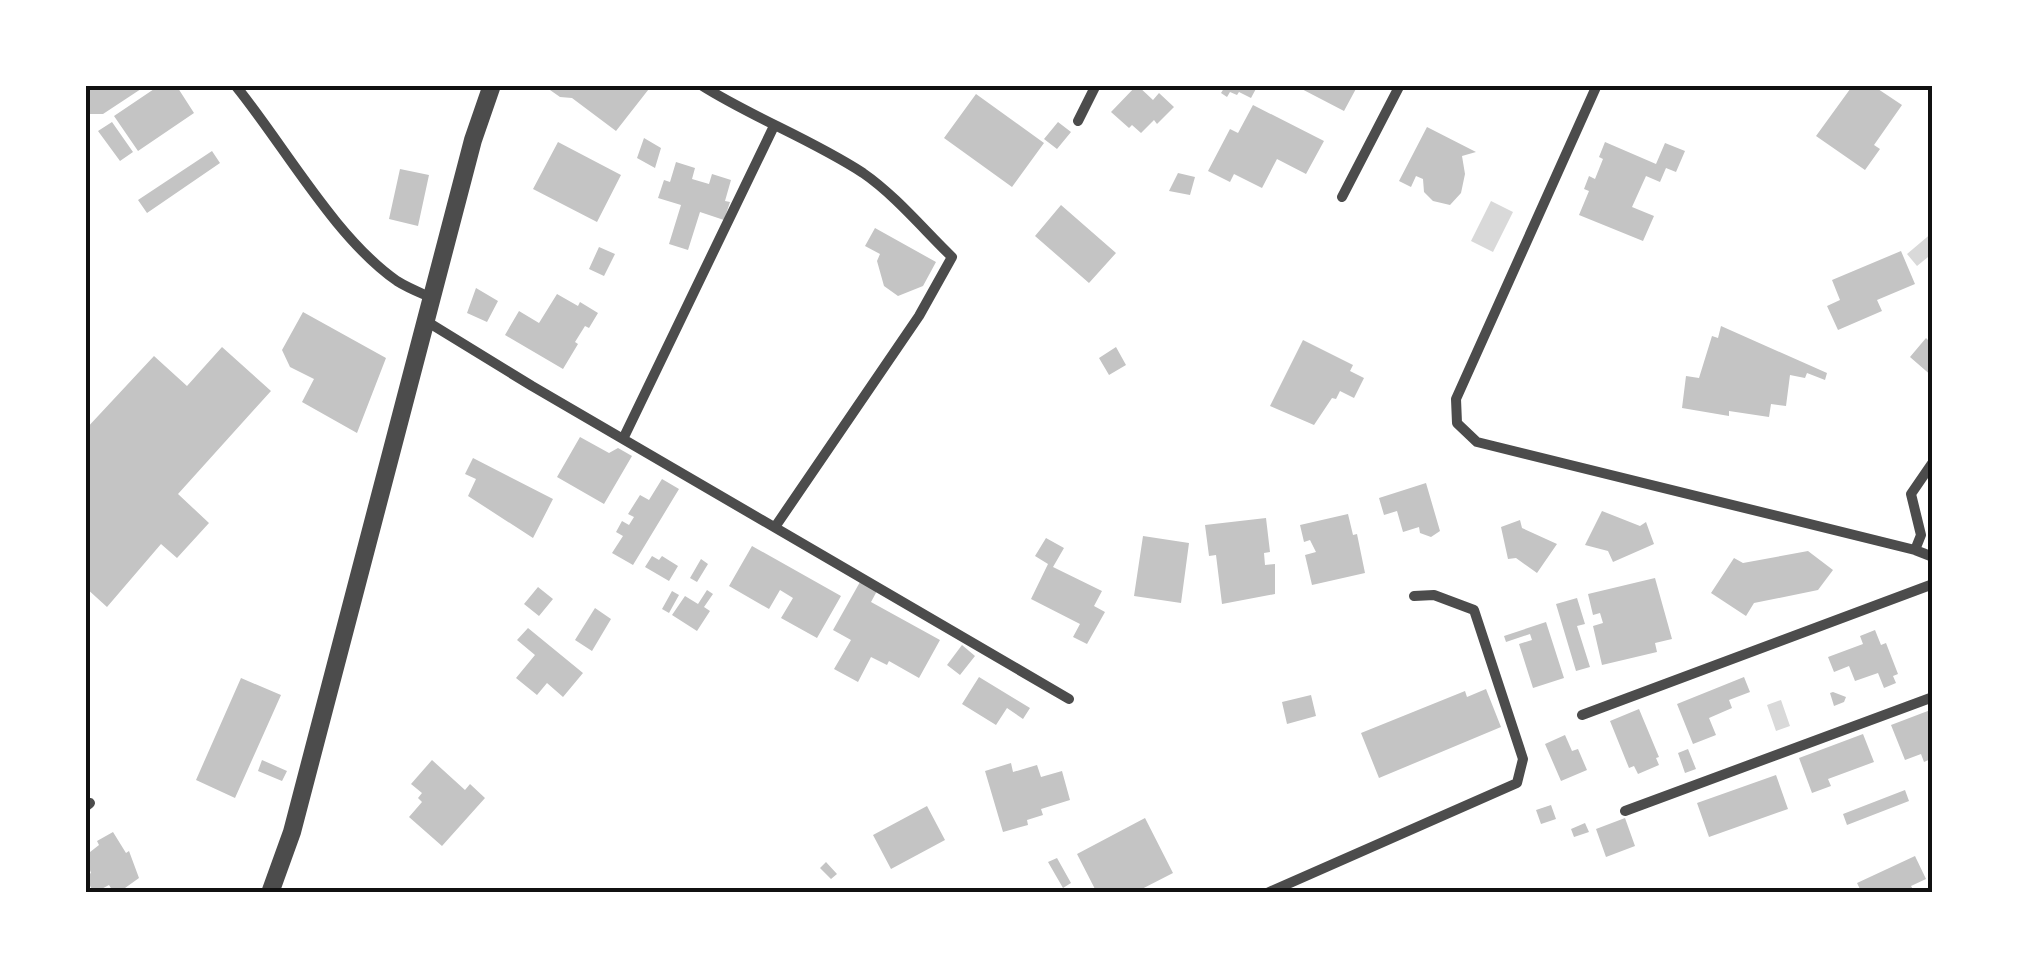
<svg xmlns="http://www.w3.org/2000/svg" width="2018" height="978" font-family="Rubik,sans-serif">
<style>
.water{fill:#d9d9d9}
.building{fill:#c4c4c4}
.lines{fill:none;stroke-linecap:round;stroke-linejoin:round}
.minor{stroke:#4c4c4c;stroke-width:10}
.tertiary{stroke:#4c4c4c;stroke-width:18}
.neatline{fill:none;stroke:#111;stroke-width:4}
</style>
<rect width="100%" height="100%" fill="#fff"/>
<!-- water -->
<path class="water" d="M1491,201L1513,212L1493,252L1471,241Z
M1933,232V253L1917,266L1907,254Z
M1781,700L1790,726L1776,731L1767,705Z"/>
<!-- building -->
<path class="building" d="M92,85H147L103,114H85V89Z
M160,85H176L194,113L138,151L114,116Z
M551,85H652L616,131L572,98L560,97L550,90Z
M1137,85L1153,100L1159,93L1174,107L1157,124L1154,120L1141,133L1132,125L1129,128L1111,112Z
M1226,85H1258L1251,98L1239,92L1237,95L1230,92L1227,97L1221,93Z
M1294,85H1358L1344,111Z
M1853,85H1872L1902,105L1874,145L1880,149L1865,170L1816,136Z
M976,94L1044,143L1012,187L944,138Z
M1253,105L1324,141L1306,174L1277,159L1262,188L1234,174L1230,182L1208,171L1230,129L1238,133Z
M112,122L133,152L120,161L98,131Z
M1058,122L1071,132L1057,149L1044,139Z
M1427,127L1476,152L1462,156L1465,174L1461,193L1450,205L1433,201L1424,192L1423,179L1416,176L1411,187L1399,181Z
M644,138L661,148L655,168L637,158Z
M558,142L621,175L597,222L533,189Z
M1605,142L1656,164L1665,143L1685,151L1676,172L1666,168L1660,182L1646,176L1632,207L1654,216L1643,241L1579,215L1589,191L1584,189L1589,176L1595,179L1603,159L1599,157Z
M212,151L220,163L147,213L138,200Z
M676,162L695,168L692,179L709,184L712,174L731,180L725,201L730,202L724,220L700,212L688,250L669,244L681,205L658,198L664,180L670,182Z
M400,169L429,175L418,226L389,219Z
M1178,173L1195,177L1190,195L1169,191Z
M1061,205L1116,253L1089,283L1035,236Z
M875,228L936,262L923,286L898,296L884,286L877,261L880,254L865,246Z
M599,247L615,254L604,276L589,269Z
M1901,251L1915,284L1877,300L1882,311L1838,330L1827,306L1840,300L1832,280Z
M476,288L498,301L487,322L467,313Z
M557,294L578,306L580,302L598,313L589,328L585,326L575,342L578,344L563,369L505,335L519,311L539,323Z
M303,312L386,358L357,433L302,402L314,379L290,367L282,350Z
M1721,326L1827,373L1825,380L1807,373L1805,378L1790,375L1786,406L1771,404L1769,417L1729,411V416L1682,408L1686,376L1699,378L1712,336L1718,338Z
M1926,338L1933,345V377L1910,357Z
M1303,340L1353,365L1350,371L1364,378L1354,398L1340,391L1336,399L1332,398L1314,425L1270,406Z
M222,347L271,391L178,494L209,523L177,558L161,544L107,607L85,587V430L154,356L187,386Z
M1116,347L1126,365L1109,375L1099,358Z
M580,437L609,453L618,448L632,456L604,504L557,477Z
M473,458L553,499L533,538L468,496L476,479L465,474Z
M662,479L679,489L633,565L612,553L623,536L616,532L622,521L629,525L634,517L628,514L640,495L649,500Z
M1426,483L1440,531L1431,537L1420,533L1419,527L1403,532L1397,511L1384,515L1379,498Z
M1602,511L1640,526L1646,522L1654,544L1613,562L1608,551L1585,545Z
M1348,514L1353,535L1357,534L1365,573L1312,585L1305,555L1316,552L1310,540L1304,542L1300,525Z
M1266,518L1270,552L1264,553L1265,565L1275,564V594L1222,604L1216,555L1209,556L1205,525Z
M1520,520L1522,528L1557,544L1537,573L1516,558L1508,559L1501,527Z
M1143,536L1189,543L1181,603L1134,596Z
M1046,538L1064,548L1053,567L1102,591L1094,606L1105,612L1087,644L1073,637L1080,624L1031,599L1048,564L1035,556Z
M752,546L841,596L817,638L781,618L793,598L780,590L769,609L729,586Z
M1808,551L1833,570L1818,590L1754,603L1746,616L1711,593L1734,558L1743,563Z
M652,556L659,560L662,556L678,566L669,581L645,567Z
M701,559L708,564L697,582L690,578Z
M1655,578L1672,639L1655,643L1657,652L1602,665L1593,626L1603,623L1600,613L1593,615L1588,594Z
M860,582L877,591L871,602L940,640L919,678L889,661L887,665L871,657L858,682L834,669L851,640L833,630Z
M538,587L553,599L539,616L524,604Z
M707,590L713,594L704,607L710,611L697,631L672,615L685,596L698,604Z
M672,591L679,595L669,613L662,609Z
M1577,598L1585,624L1577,626L1590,667L1576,671L1556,604Z
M595,608L611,619L592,651L575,640Z
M1546,622L1564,678L1533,688L1519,644L1532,640L1530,634L1506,642L1504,636Z
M528,628L583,673L563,697L547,683L537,695L516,678L535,655L517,640Z
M1875,630L1881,645L1886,643L1898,674L1893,676L1896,683L1884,688L1878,673L1855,681L1849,666L1834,672L1828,657L1863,644L1860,636Z
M962,645L975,656L960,675L947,665Z
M979,677L1030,708L1023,719L1007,708L996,725L962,704Z
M1744,677L1750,692L1729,700L1732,708L1709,718L1716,735L1693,744L1677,704Z
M241,678L281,695L235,798L196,780Z
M1486,689L1501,727L1379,778L1361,733L1465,691L1467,697Z
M1833,692L1846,697L1844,702L1834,706L1830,693Z
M1311,695L1316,716L1287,724L1282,702Z
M1639,709L1659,757L1656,758L1659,765L1638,774L1634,766L1629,768L1610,721Z
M1933,709V758L1924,762L1921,754L1905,760L1891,725Z
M1863,734L1874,762L1828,779L1831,786L1812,793L1799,758Z
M1565,735L1572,751L1578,749L1587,770L1561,781L1545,744Z
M1688,749L1696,769L1685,773L1678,753Z
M262,760L287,771L282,781L258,771Z
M432,760L465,790L470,784L485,798L442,846L409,817L422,802L418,798L422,793L411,784Z
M1011,763L1013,772L1037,765L1041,777L1062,771L1070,800L1041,809L1043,815L1027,820L1028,825L1003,832L985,771Z
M1776,775L1788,809L1709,837L1697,803Z
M1905,790L1909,801L1847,825L1843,814Z
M1551,805L1556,819L1541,824L1536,810Z
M927,806L945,840L891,869L873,835Z
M1145,818L1173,873L1134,893H1097L1077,854Z
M1625,818L1635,846L1606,857L1596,829Z
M1585,823L1589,832L1574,837L1571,829Z
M113,832L126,853L129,851L139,878L118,893H114L109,885L94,893L85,877L91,873L85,856L99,845L97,841Z
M1915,856L1926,879L1911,886L1915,893H1862L1857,883Z
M1057,858L1071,883L1063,888L1048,862Z
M826,862L837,874L831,879L820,868Z"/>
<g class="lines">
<!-- minor -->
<path class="minor" d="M235,85C284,145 335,238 397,281C408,288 421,293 432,298
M701,85C753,118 811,139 863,173C895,195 924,230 952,257L919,316L775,527
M1597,85L1456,399L1457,423L1477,442L1915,550L1933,557
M1078,121L1096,85
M1342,197L1400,85
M426,321L532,386L1069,699
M623,439L774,126
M1915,550L1921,535L1911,494L1933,462
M1582,715L1933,584
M85,807L90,803
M1625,811L1933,697
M1267,893L1517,783L1523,759L1474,610L1434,595L1414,596"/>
<!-- tertiary -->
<path class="tertiary" d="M270,893L292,832L473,140L492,85"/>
</g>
<!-- border -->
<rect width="2018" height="978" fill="none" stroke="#ffffff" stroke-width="175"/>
<rect x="88" y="88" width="1842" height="802" class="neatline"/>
</svg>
